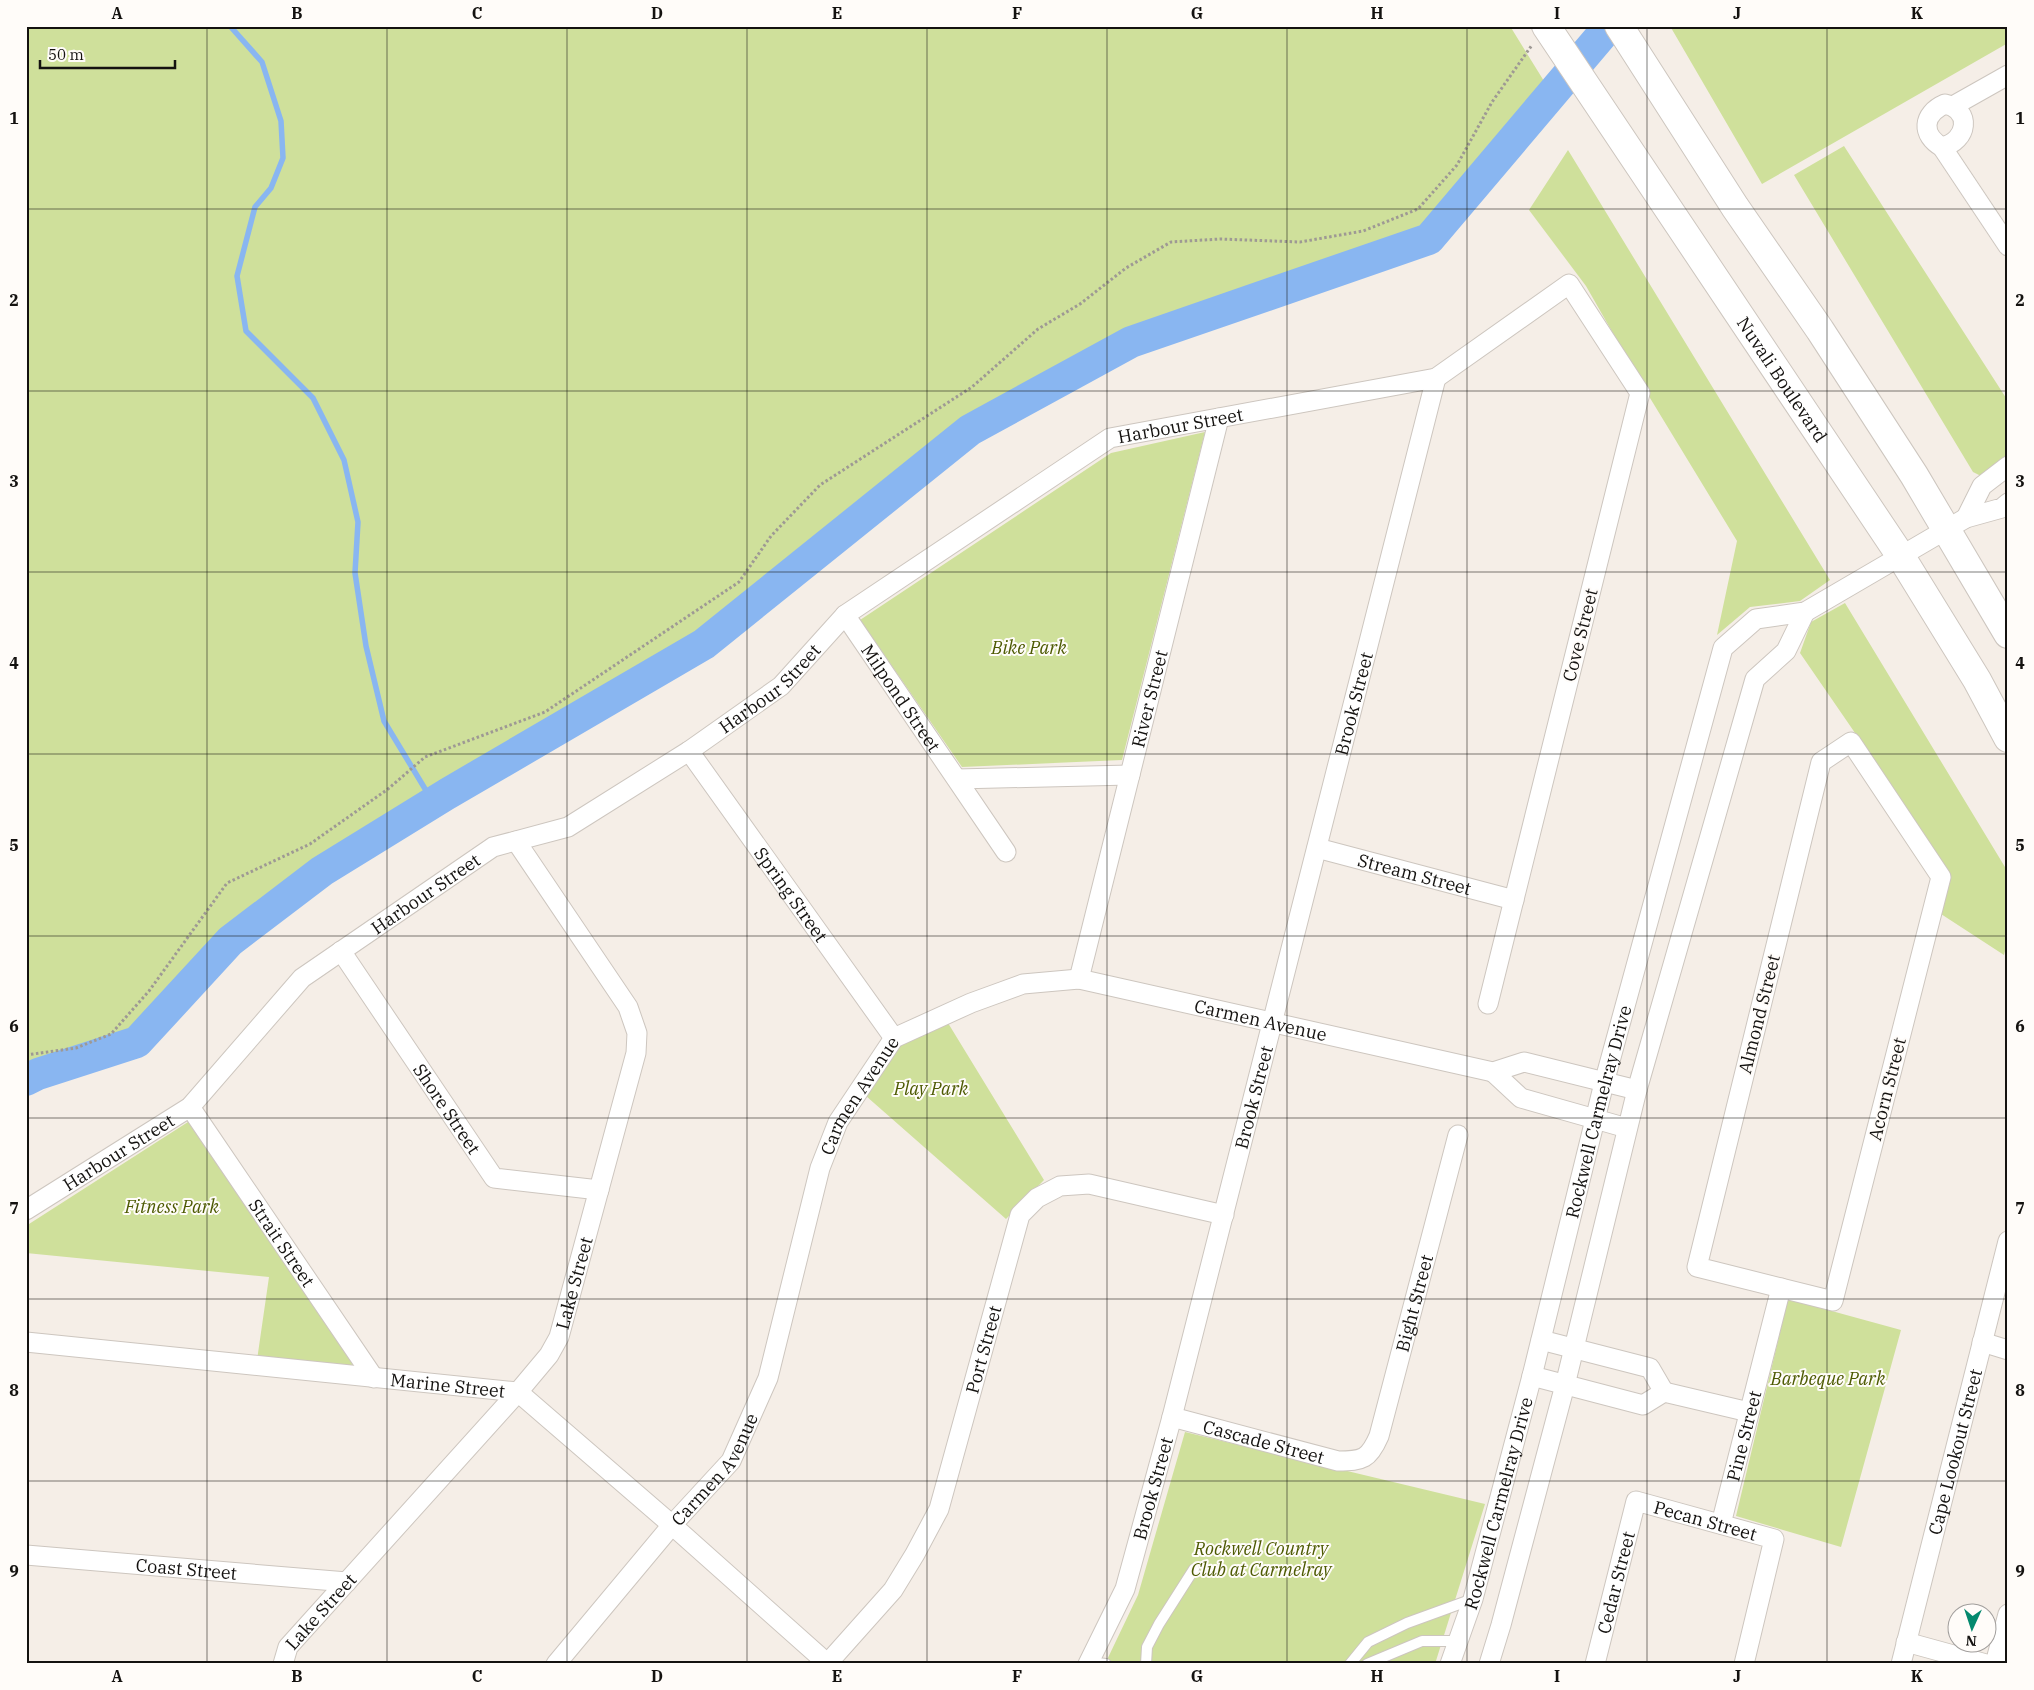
<svg xmlns="http://www.w3.org/2000/svg" width="2034" height="1690" font-family="'IBM Plex Serif',serif">
<style>
.green{fill:#cfe09b}
.lines{fill:none;stroke-linecap:round;stroke-linejoin:round}
.stream{stroke:#89b6f1;stroke-width:5.5}
.river{stroke:#89b6f1;stroke-width:32}
.lane-casing{stroke:#cdc6bf;stroke-width:12}
.street-casing{stroke:#cdc6bf;stroke-width:21}
.secondary-casing{stroke:#cdc6bf;stroke-width:30}
.path{stroke:#9e9994;stroke-width:3;stroke-dasharray:2.5 2.5;stroke-linecap:butt}
.lane{stroke:#fff;stroke-width:10}
.street{stroke:#fff;stroke-width:19}
.secondary{stroke:#fff;stroke-width:28}
.grid{fill:none;stroke:#141210;stroke-width:1;stroke-opacity:0.55}
.labels{text-anchor:middle;dominant-baseline:central;stroke-width:4;stroke-linejoin:round;paint-order:stroke}
.street-label{font-size:18px;fill:#141210;stroke:#fffcf9}
.park-label{font-size:18px;font-style:italic;fill:#4d5a02;stroke:#fffcf9}
.neatline{fill:none;stroke:#141210;stroke-width:2}
.grid-label{font-size:16px;text-anchor:middle;font-weight:bold;fill:#141210}
</style>
<rect width="100%" height="100%" fill="#f5eee7"/>
<!-- green -->
<path class="green" d="M26,26H1510L1552,94L1429,239L1131,342L970,430L704,644L433,802L322,871L230,941L137,1042L38,1074L26,1080Z
M1670,26H2008V43L1762,184Z
M1844,146L2008,401V456L1981,476L1973,472L1794,175Z
M1568,150L1830,580L1800,601L1750,607L1717,635L1737,541L1650,398L1586,286L1529,210Z
M1205,432L1122,760L962,767L860,620L1111,453Z
M1845,603L2008,872V939L2004,955L1941,914L1949,877L1853,730L1800,653L1811,622Z
M948,1023L1044,1180L1006,1219L866,1096L898,1047Z
M188,1122L364,1371L257,1360L269,1277L26,1253V1229L29,1224Z
M1788,1299L1901,1330L1841,1547L1736,1516Z
M1185,1432L1485,1504L1435,1664H1105L1138,1595Z"/>
<g class="lines">
<!-- stream -->
<path class="stream" d="M230,26L262,62L281,121L283,158L271,188L255,207L237,276L246,331L313,398L344,460L358,522L355,573L366,646L384,721L433,802"/>
<!-- river -->
<path class="river" d="M26,1080L38,1074L137,1042L230,941L322,871L447,794L704,644L970,430L1131,342L1429,239L1606,30L1614,26"/>
<defs>
<path id="lane" d="M1089,1662L1106,1664
M1146,1664L1147,1647L1159,1624L1194,1569
M1350,1664L1368,1642L1407,1623L1473,1599
M1367,1664L1422,1641H1459"/>
<g id="street">
<path d="M1945,104C1972,110 1968,141 1942,147C1921,135 1922,114 1945,104Z"/>
<path d="M1953,106L2008,75"/>
<path d="M1942,147L2008,246"/>
<path d="M1966,518L1982,486L2008,466"/>
<path id="s1" d="M845,615L1006,852"/>
<path d="M1851,742L1941,877L1833,1301L1697,1267L1821,762Z"/>
<path id="s2" d="M689,751L894,1038"/>
<path d="M957,779L1130,775"/>
<path id="s3" d="M1317,848L1514,900"/>
<path id="s4" d="M341,951L494,1178L599,1190"/>
<path id="s5" d="M1079,979L1219,418"/>
<path d="M1493,1072L1521,1098L1627,1128"/>
<path id="s6" d="M190,1107L374,1378"/>
<path id="s7" d="M26,1210L190,1107L302,978L493,847L568,827L689,751L781,686L845,615L1110,438L1436,378L1569,284L1640,393L1488,1004"/>
<path d="M1541,1340L1650,1368L1664,1392"/>
<path id="s8" d="M26,1342L518,1392L672,1525L828,1664"/>
<path d="M1982,1342L2008,1350"/>
<path d="M1532,1376L1643,1405L1664,1392L1749,1412"/>
<path id="s9" d="M1172,1417L1338,1461C1363,1461 1369,1459 1379,1436L1458,1135"/>
<path id="s10" d="M1721,1524L1781,1288"/>
<path id="s11" d="M26,1555L347,1582"/>
<path d="M1906,1642L1986,1664"/>
<path id="s12" d="M283,1664L288,1647L518,1392L549,1355L559,1337L636,1053L637,1033L628,1007L516,841"/>
<path id="s13" d="M556,1664L672,1525L731,1461L768,1378L820,1168L838,1122L894,1038L971,1003L1023,984L1079,979L1493,1072L1524,1062L1637,1090"/>
<path id="s14" d="M827,1664L893,1590L915,1554L939,1509L1020,1215L1037,1198L1060,1186L1089,1184L1224,1215"/>
<path id="s15" d="M1088,1664L1125,1589L1172,1417L1436,378"/>
<path id="s16" d="M1450,1664L1473,1599L1532,1376L1604,1083L1723,648L1756,619L1805,612L1966,518L2002,508L2008,503"/>
<path d="M1489,1664L1501,1625L1565,1385L1637,1090L1755,679L1786,651L1805,612"/>
<path id="s17" d="M1595,1664L1636,1501L1774,1539L1744,1664"/>
<path id="s18" d="M1901,1664L2008,1241"/>
<path d="M1995,1664L2008,1614"/>
</g>
<g id="secondary">
<path id="s19" d="M1546,26L1900,555L1977,680L2008,738"/>
<path d="M1619,26L1735,207L1820,330L1914,475L2008,634"/>
</g>
</defs>
<!-- lane casing -->
<use href="#lane" class="lane-casing"/>
<!-- street casing -->
<use href="#street" class="street-casing"/>
<!-- secondary casing -->
<use href="#secondary" class="secondary-casing"/>
<!-- path -->
<path class="path" d="M26,1055L76,1048L111,1034L149,991L227,883L310,844L388,789L425,757L545,712L739,582L771,536L820,485L972,387L1038,329L1080,304L1126,268L1171,242L1220,239L1300,242L1363,231L1418,209L1457,165L1492,102L1532,45"/>
<!-- lane -->
<use href="#lane" class="lane"/>
<!-- street -->
<use href="#street" class="street"/>
<!-- secondary -->
<use href="#secondary" class="secondary"/>
</g>
<!-- grid -->
<path class="grid" d="M207,26V1664M387,26V1664M567,26V1664M747,26V1664M927,26V1664M1107,26V1664M1287,26V1664M1467,26V1664M1647,26V1664M1827,26V1664M26,209H2008M26,391H2008M26,572H2008M26,754H2008M26,936H2008M26,1118H2008M26,1299H2008M26,1481H2008"/>
<g class="labels">
<!-- street labels -->
<g class="street-label">
<text stroke="none"><textPath href="#s19" startOffset="425">Nuvali Boulevard</textPath></text>
<text stroke="none"><textPath href="#s7" startOffset="1415">Harbour Street</textPath></text>
<text transform="translate(1580 635) rotate(-76)">Cove Street</text>
<text stroke="none"><textPath href="#s7" startOffset="919">Harbour Street</textPath></text>
<text stroke="none"><textPath href="#s1" startOffset="100">Milpond Street</textPath></text>
<text stroke="none"><textPath href="#s5" startOffset="289">River Street</textPath></text>
<text stroke="none"><textPath href="#s15" startOffset="998">Brook Street</textPath></text>
<text stroke="none"><textPath href="#s3" startOffset="101">Stream Street</textPath></text>
<text stroke="none"><textPath href="#s7" startOffset="514">Harbour Street</textPath></text>
<text stroke="none"><textPath href="#s2" startOffset="176">Spring Street</textPath></text>
<text transform="translate(1759 1014) rotate(-76)">Almond Street</text>
<text stroke="none"><textPath href="#s13" startOffset="1108">Carmen Avenue</textPath></text>
<text transform="translate(1887 1089) rotate(-76)">Acorn Street</text>
<text stroke="none"><textPath href="#s15" startOffset="592">Brook Street</textPath></text>
<text stroke="none"><textPath href="#s13" startOffset="658">Carmen Avenue</textPath></text>
<text stroke="none"><textPath href="#s4" startOffset="190">Shore Street</textPath></text>
<text stroke="none"><textPath href="#s16" startOffset="572">Rockwell Carmelray Drive</textPath></text>
<text stroke="none"><textPath href="#s7" startOffset="109">Harbour Street</textPath></text>
<text stroke="none"><textPath href="#s6" startOffset="164">Strait Street</textPath></text>
<text stroke="none"><textPath href="#s12" startOffset="486">Lake Street</textPath></text>
<text stroke="none"><textPath href="#s9" startOffset="362">Bight Street</textPath></text>
<text stroke="none"><textPath href="#s14" startOffset="358">Port Street</textPath></text>
<text stroke="none"><textPath href="#s8" startOffset="424">Marine Street</textPath></text>
<text stroke="none"><textPath href="#s10" startOffset="91">Pine Street</textPath></text>
<text stroke="none"><textPath href="#s9" startOffset="95">Cascade Street</textPath></text>
<text stroke="none"><textPath href="#s18" startOffset="219">Cape Lookout Street</textPath></text>
<text stroke="none"><textPath href="#s13" startOffset="252">Carmen Avenue</textPath></text>
<text stroke="none"><textPath href="#s15" startOffset="188">Brook Street</textPath></text>
<text stroke="none"><textPath href="#s16" startOffset="168">Rockwell Carmelray Drive</textPath></text>
<text stroke="none"><textPath href="#s17" startOffset="240">Pecan Street</textPath></text>
<text stroke="none"><textPath href="#s11" startOffset="161">Coast Street</textPath></text>
<text stroke="none"><textPath href="#s17" startOffset="84">Cedar Street</textPath></text>
<text stroke="none"><textPath href="#s12" startOffset="66">Lake Street</textPath></text>
</g>
<!-- park labels -->
<g class="park-label">
<text x="1029" y="647">Bike Park</text>
<text x="931" y="1088">Play Park</text>
<text x="172" y="1206">Fitness Park</text>
<text x="1828" y="1378">Barbeque Park</text>
<text x="1261" y="1548">Rockwell Country<tspan x="1261" dy="21">Club at Carmelray</tspan></text>
</g>
</g>
<!-- border -->
<rect width="2034" height="1690" fill="none" stroke="#fffcf9" stroke-width="55"/>
<!-- north arrow -->
<g transform="translate(1972 1628) rotate(183)"><circle r="24" fill="#fffcf9" stroke="#a19e9c"/>
<path d="M0-4L9 19L0 12L-9 19Z" fill="#04896e"/>
<text y="-8" font-size="14" font-weight="bold" text-anchor="middle" fill="#141210">N</text>
</g>
<!-- scale -->
<path d="M40 60v8h135v-8" fill="none" stroke="#141210" stroke-width="2.5"/>
<text x="48" y="60" font-size="15" fill="#141210" stroke="#fffcf9" stroke-width="4" paint-order="stroke">50 m</text>
<rect x="28" y="28" width="1978" height="1634" class="neatline"/>
<g class="grid-label">
<text x="117" y="19">A</text>
<text x="297" y="19">B</text>
<text x="477" y="19">C</text>
<text x="657" y="19">D</text>
<text x="837" y="19">E</text>
<text x="1017" y="19">F</text>
<text x="1197" y="19">G</text>
<text x="1377" y="19">H</text>
<text x="1557" y="19">I</text>
<text x="1737" y="19">J</text>
<text x="1917" y="19">K</text>
<text x="14" y="124">1</text>
<text x="2020" y="124">1</text>
<text x="14" y="306">2</text>
<text x="2020" y="306">2</text>
<text x="14" y="487">3</text>
<text x="2020" y="487">3</text>
<text x="14" y="669">4</text>
<text x="2020" y="669">4</text>
<text x="14" y="851">5</text>
<text x="2020" y="851">5</text>
<text x="14" y="1032">6</text>
<text x="2020" y="1032">6</text>
<text x="14" y="1214">7</text>
<text x="2020" y="1214">7</text>
<text x="14" y="1396">8</text>
<text x="2020" y="1396">8</text>
<text x="14" y="1577">9</text>
<text x="2020" y="1577">9</text>
<text x="117" y="1682">A</text>
<text x="297" y="1682">B</text>
<text x="477" y="1682">C</text>
<text x="657" y="1682">D</text>
<text x="837" y="1682">E</text>
<text x="1017" y="1682">F</text>
<text x="1197" y="1682">G</text>
<text x="1377" y="1682">H</text>
<text x="1557" y="1682">I</text>
<text x="1737" y="1682">J</text>
<text x="1917" y="1682">K</text>
</g>
</svg>
